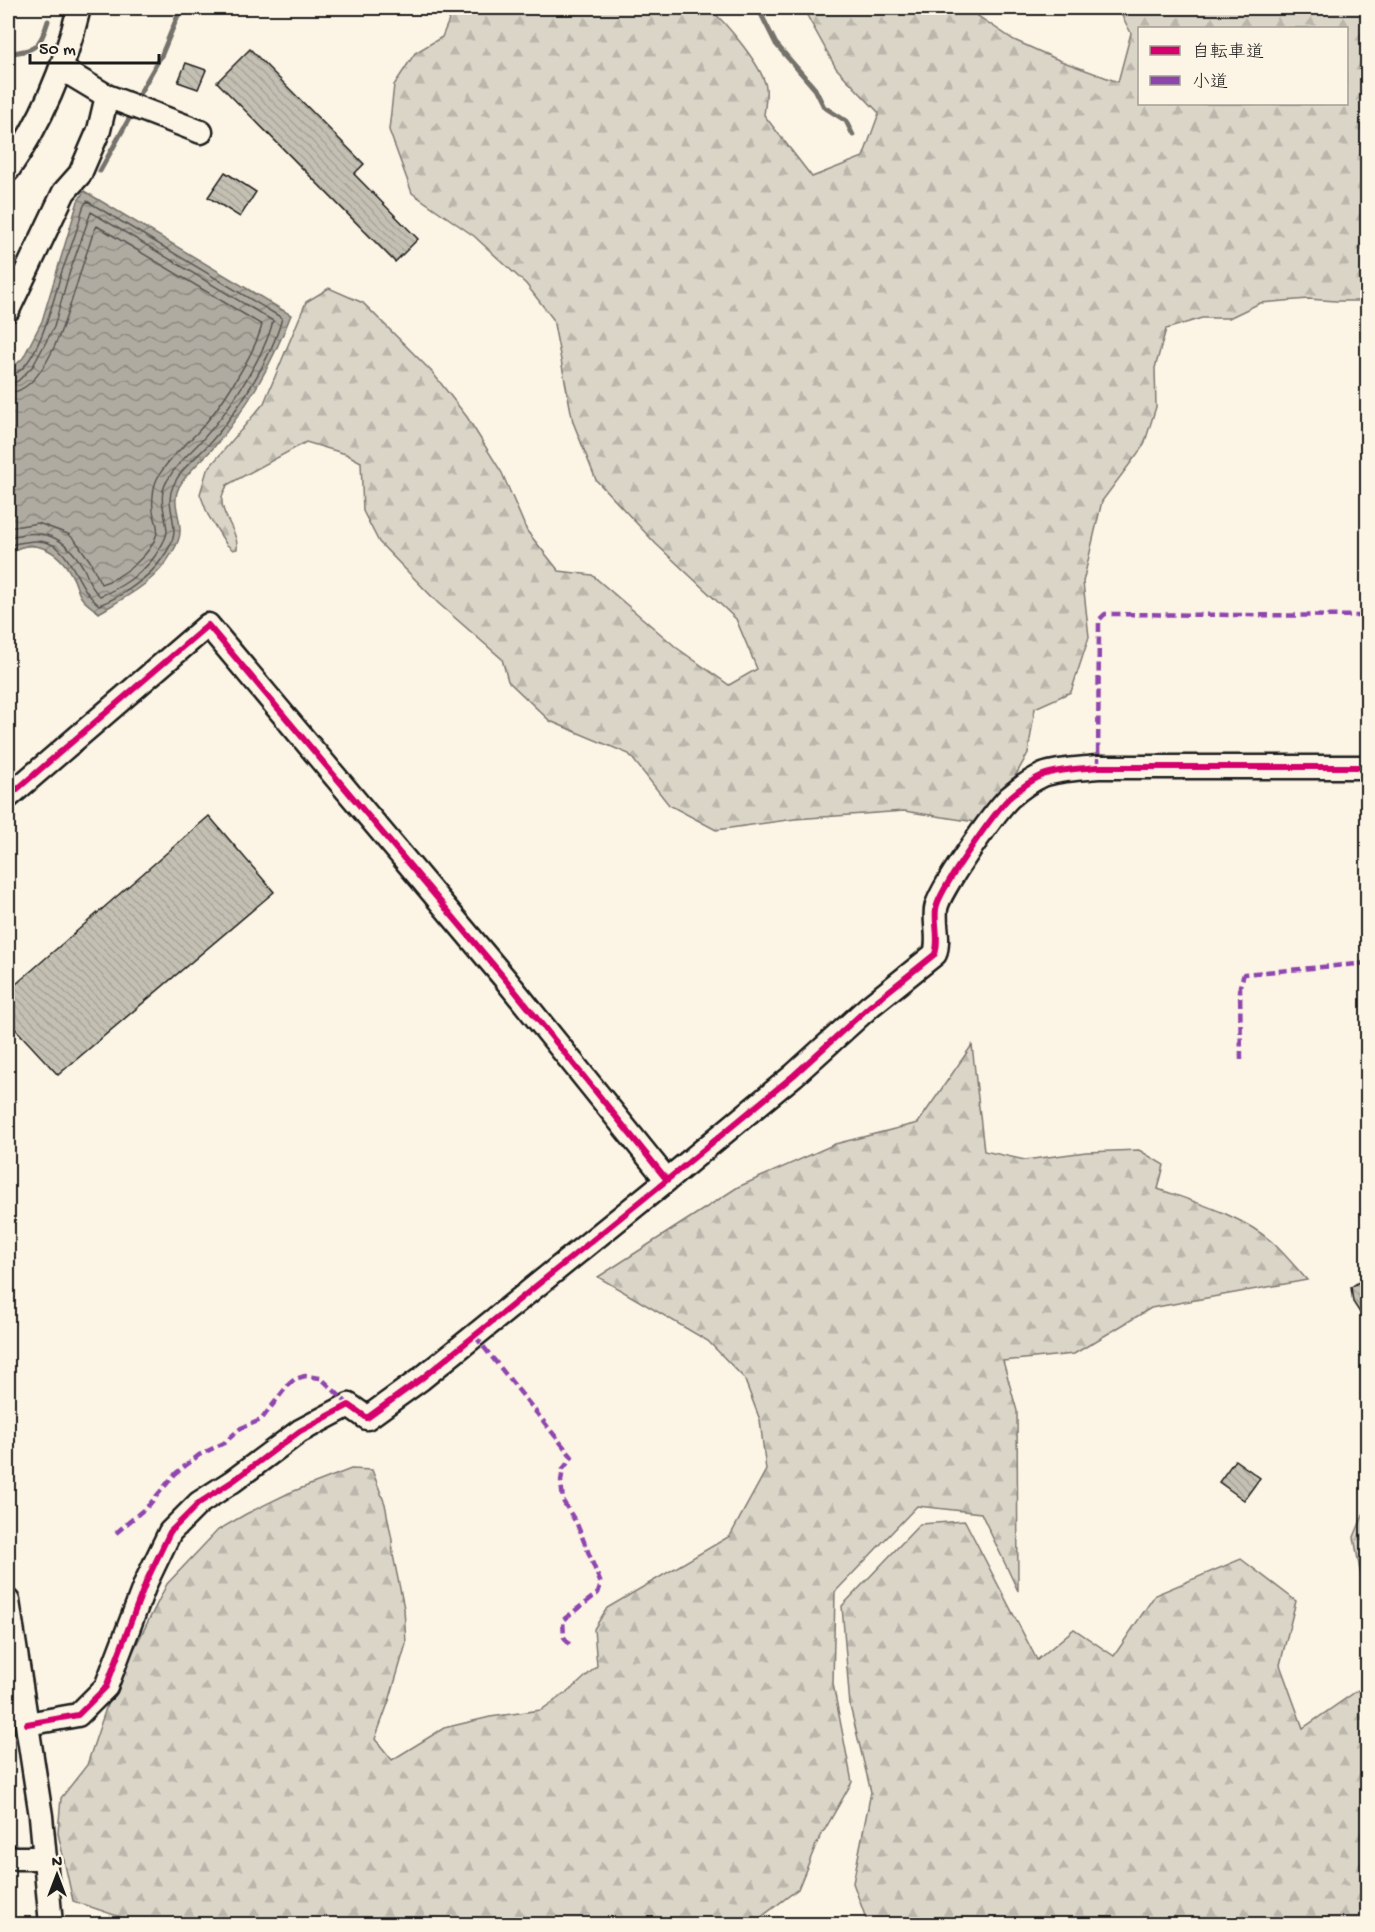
<svg xmlns="http://www.w3.org/2000/svg" width="1375" height="1932" font-family="'Gochi Hand','Klee One',sans-serif">
<style>
.forest{fill:url(#forest-firs);stroke:#7c7872;stroke-width:1.5;fill-rule:evenodd}
.water{fill:url(#water-waves);stroke:#75726c;stroke-width:1.5}
.lines{fill:none;stroke-linecap:round;stroke-linejoin:round}
.shore{stroke:#575551;stroke-width:1.5}
.stream{stroke:#75726c;stroke-width:5}
.building{fill:url(#building-back-hatch);stroke:#1c1c1c;stroke-width:1.5}
.minor-casing{stroke:#1c1c1c;stroke-width:27}
.minor{stroke:#fcf5e5;stroke-width:22}
.quiet{stroke:#8e44ad;stroke-width:4.5;stroke-dasharray:9 4.5;stroke-linecap:butt}
.cycleway-casing{stroke:#fcf5e5;stroke-width:10}
.cycleway{stroke:#d6006c;stroke-width:6}
</style>
<defs>
<pattern id="forest-firs" width="22" height="20" patternUnits="userSpaceOnUse" patternTransform="scale(1.5)"><rect width="22" height="20" fill="#dbd5c8"/><path d="M5 1l3.5 6h-7zM16 11l3.5 6h-7z" fill="#bbb6ab"/></pattern>
<pattern id="water-waves" width="16" height="10" patternUnits="userSpaceOnUse" patternTransform="scale(1.5)"><rect width="16" height="10" fill="#b0aba1"/><path d="M0 5q4-4 8 0t8 0" fill="none" stroke="#8e8a82"/></pattern>
<pattern id="building-back-hatch" width="6" height="6" patternUnits="userSpaceOnUse" patternTransform="scale(1.5)"><rect width="6" height="6" fill="#c4c0b3"/><path d="M-1 5l2 2M0 0l6 6M5-1l2 2" fill="none" stroke="#a8a499"/></pattern>
</defs>
<rect width="100%" height="100%" fill="#fcf5e5"/>
<filter id="ink" filterUnits="userSpaceOnUse"><feTurbulence type="fractalNoise" baseFrequency=".0167" numOctaves="2"/><feDisplacementMap in="SourceGraphic" scale="12" xChannelSelector="R" yChannelSelector="G"/><feConvolveMatrix kernelMatrix="1 2 1 2 8 2 1 2 1" color-interpolation-filters="sRGB"/></filter>
<g filter="url(#ink)">
<!-- forest -->
<path class="forest" d="M454,8H709C725,22 762,65 766,87C767,95 765,106 764,115L812,177L863,157L879,113L836,68L803,8H966L1014,40L1061,61L1118,82L1131,33L1118,8H1367V298L1359,301H1336L1308,299L1260,303L1229,318H1202L1166,329L1155,368L1156,407L1144,445L1102,501L1083,582L1089,637L1071,692L1035,708L1028,753L1007,791L975,822L904,811L795,819L716,830L669,805L629,754L550,721L508,681L502,659L438,603L379,542L363,511L361,462L346,454L306,442L227,485C226,489 222,494 222,498C220,515 239,532 237,549L233,550L226,544L208,515L200,494L207,470L264,403L306,302L329,288L363,303L432,372L467,417L502,473L527,531L559,571L592,575L677,648L729,685L757,669L736,619L656,544L596,480L573,422L553,319L526,284L474,236L412,193L389,130L394,85L415,53L442,37ZM1140,28H1346V104H1140Z
M972,1045L984,1151L1025,1160L1086,1152L1139,1150L1164,1165L1158,1189C1195,1202 1243,1216 1272,1242C1285,1254 1296,1268 1307,1280L1151,1308L1074,1354L1003,1361L1017,1411L1018,1591L981,1513L917,1506L835,1592L833,1684L852,1782L816,1845L798,1889L752,1924H141L73,1901L58,1833L61,1798L87,1765L109,1699L167,1584L218,1530L246,1514L289,1493L351,1469L372,1470L385,1504L392,1540L393,1555L404,1608L406,1644L390,1698L375,1739L392,1760L444,1728L490,1717L541,1710L573,1688L597,1666L594,1629L607,1608L730,1536L766,1470L760,1420L744,1378L708,1341L598,1277L738,1187L835,1144L918,1123Z
M1367,1506V1610L1354,1537Z
M965,1521L1037,1660L1074,1629L1114,1656L1155,1595L1241,1559L1296,1601L1280,1665L1303,1728L1367,1684V1924H868L853,1883L871,1792L850,1706L842,1606L920,1524Z"/>
<!-- water -->
<path class="water" d="M84,191L291,315C271,365 250,404 215,446C203,460 188,470 179,487C171,502 181,517 180,532C180,540 176,546 172,553C155,583 127,596 99,613C93,608 85,603 81,597C77,591 76,582 72,576C59,550 33,536 8,554V372L23,358L42,321L78,201Z"/>
<g class="lines">
<!-- shore -->
<path class="shore" d="M8,376C37,373 54,298 61,274C67,258 73,242 78,226C81,218 81,207 87,201L282,318C272,358 236,414 209,444C196,458 181,468 173,486C166,501 174,515 174,531C174,541 167,552 161,560C149,578 119,598 99,605C71,584 73,533 26,542C19,543 13,543 8,547
M8,384L18,381L33,366L54,327L68,277L91,212L273,321C264,357 228,412 203,439C190,453 176,464 167,481C157,497 166,514 167,531C167,539 159,549 155,556C143,573 119,589 100,596C90,588 89,578 83,567C65,536 42,527 8,538
M8,393C53,391 74,287 87,252C90,244 92,233 97,226L262,325C254,356 218,411 196,434C182,448 166,461 157,479C153,487 152,502 153,511C154,518 159,526 157,533C152,555 121,578 101,584L90,561L75,540L68,534L38,523L8,528"/>
<!-- stream -->
<path class="stream" d="M758,8L776,44L815,89L824,107L846,121L853,135
M51,10L52,8
M8,53C35,51 40,48 48,21
M137,98L162,54L181,8
M100,171L130,117"/>
</g>
<!-- building -->
<path class="building" d="M250,49L364,164L354,174L418,239L395,262L217,82Z
M186,63L206,70L198,89L178,82Z
M225,172L256,192L240,217L208,197Z
M209,816L274,892L58,1075L8,1021V991Z
M1368,1276V1325L1353,1302L1351,1287Z
M1235,1460L1260,1478L1244,1500L1219,1482Z"/>
<g class="lines">
<defs>
<path id="minor" d="M107,96L201,132
M8,170C42,121 65,66 79,8
M8,310L64,192L80,174L99,130L107,96L62,69
M8,797L208,625L506,980L667,1180
M8,1601L41,1816L51,1924
M27,1724L78,1715L106,1687L146,1582L170,1532L199,1503L233,1481L300,1431L349,1405L367,1418L421,1379L667,1180L794,1075L870,1006L935,954C940,939 934,924 936,909C938,891 995,812 1009,798C1018,790 1032,780 1043,775C1060,769 1080,769 1098,767H1368
M8,1858H45"/>
</defs>
<!-- minor casing -->
<use href="#minor" class="minor-casing"/>
<!-- minor -->
<use href="#minor" class="minor"/>
<!-- quiet -->
<path class="quiet" d="M1098,767L1099,620L1105,614L1368,616
M1241,1060L1240,986L1244,974L1368,963
M475,1336L572,1457L563,1469L561,1481L563,1501L577,1524L601,1584L598,1593L563,1620L564,1637L571,1647
M116,1533L149,1505L175,1474L199,1455L224,1443L241,1428L261,1420L288,1385L295,1379L305,1376L321,1378L349,1405"/>
<defs>
<path id="cycleway" d="M8,797L208,625L506,980L667,1180
M27,1724L78,1715L106,1687L146,1582L170,1532L199,1503L233,1481L300,1431L349,1405L367,1418L421,1379L667,1180L794,1075L870,1006L935,954C940,939 934,924 936,909C938,891 995,812 1009,798C1018,790 1032,780 1043,775C1060,769 1080,769 1098,767H1368"/>
</defs>
<!-- cycleway casing -->
<use href="#cycleway" class="cycleway-casing"/>
<!-- cycleway -->
<use href="#cycleway" class="cycleway"/>
</g>
</g>
<!-- margin -->
<rect width="1375" height="1932" fill="none" stroke="#fcf5e5" stroke-width="30"/>
<rect x="15" y="15" width="1345" height="1902" fill="none" stroke="#1c1c1c" stroke-width="2" filter="url(#ink)"/>
<!-- legend -->
<rect x="1138" y="27" width="210" height="78" fill="#fcf5e5" stroke="#a29e95" stroke-width="1.5"/>
<rect x="1150" y="46" width="30" height="9" fill="#d6006c" stroke="#a29e95" stroke-width="1.5"/>
<text x="1192" y="57" font-size="18" fill="#1c1c1c">自転車道</text>
<rect x="1150" y="76" width="30" height="9" fill="#8e44ad" stroke="#a29e95" stroke-width="1.5"/>
<text x="1192" y="87" font-size="18" fill="#1c1c1c">小道</text>
<!-- north arrow -->
<g transform="translate(57 1875)" stroke="#fcf5e5" stroke-width="4.5" paint-order="stroke">
<path d="M0-4.5L10 22L0 15L-10 22Z" fill="#1c1c1c"/>
<text y="-9" font-size="16" font-weight="bold" text-anchor="middle" fill="#1c1c1c">N</text>
</g>
<!-- scale -->
<path d="M30 54v9h129v-9" fill="none" stroke="#1c1c1c" stroke-width="3"/>
<text x="39" y="54" font-size="18" fill="#1c1c1c" stroke="#fcf5e5" stroke-width="4.5" paint-order="stroke">50 m</text>
</svg>
